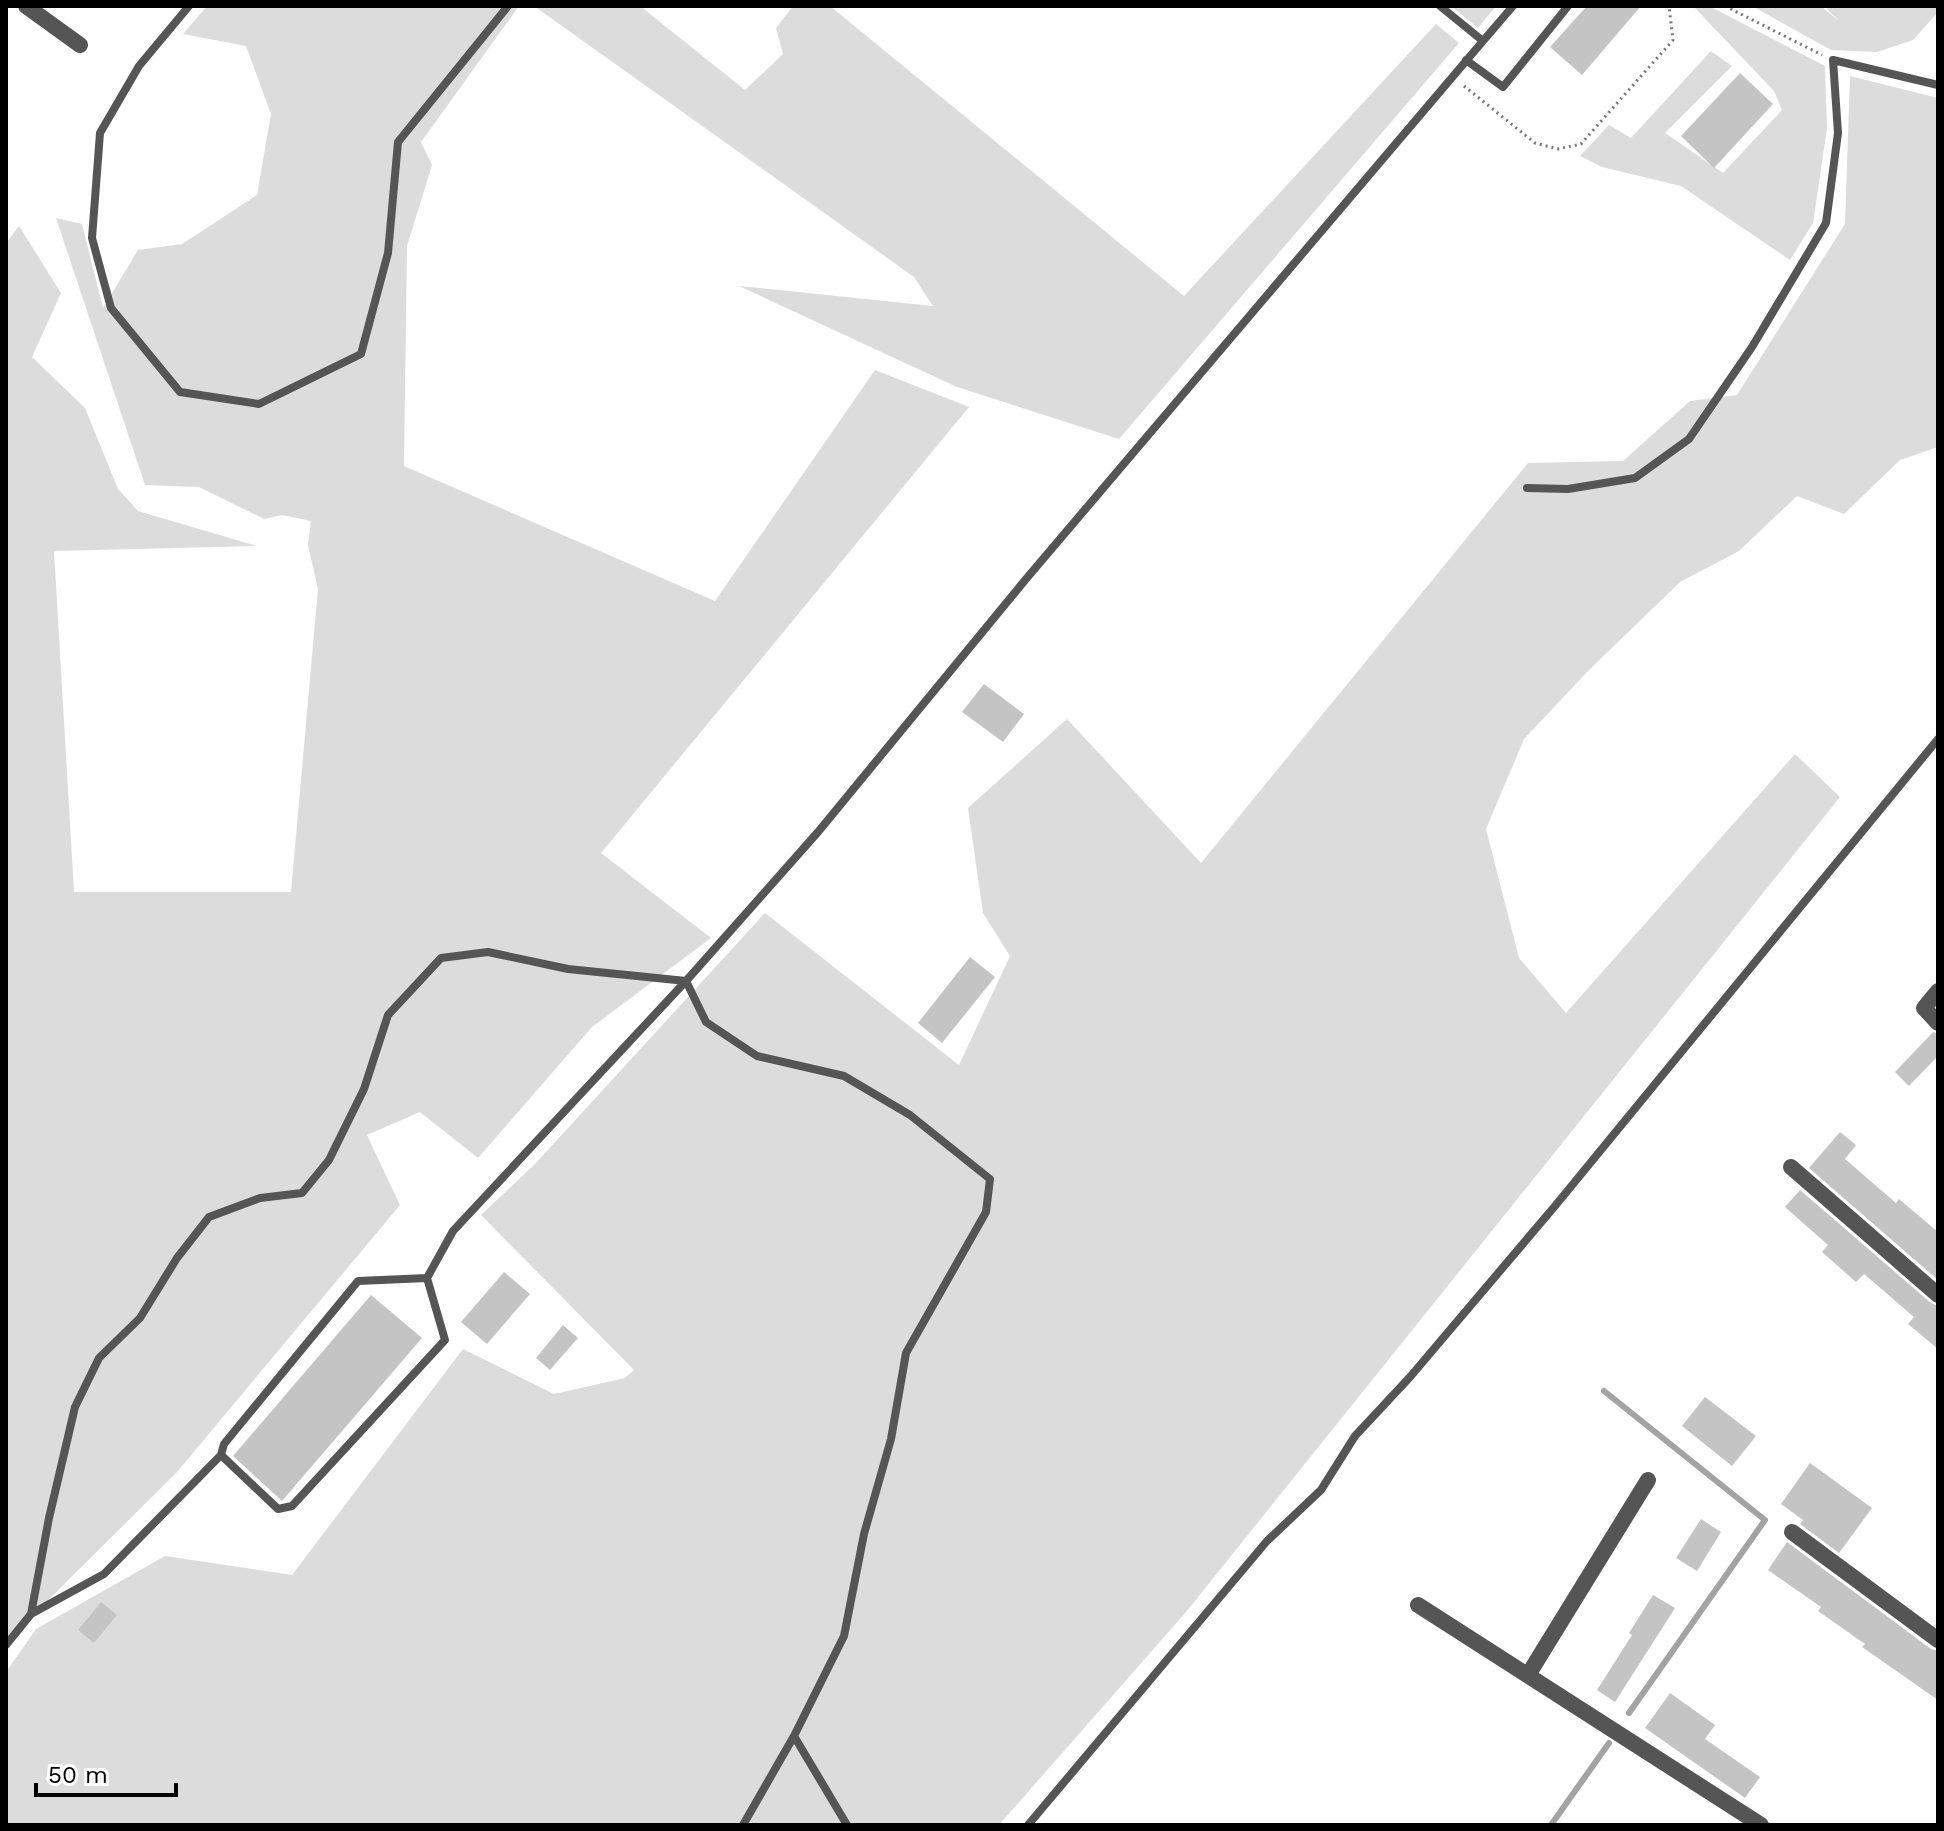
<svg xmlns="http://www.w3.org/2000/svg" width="1944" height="1831" font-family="'Work Sans',sans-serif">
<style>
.green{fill:#dcdcdc}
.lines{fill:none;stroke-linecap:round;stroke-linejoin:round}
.stream{stroke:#a3a3a3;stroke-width:6}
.building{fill:#c4c4c4}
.path{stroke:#777;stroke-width:3;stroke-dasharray:2 4;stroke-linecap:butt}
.service{stroke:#555;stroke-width:8}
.minor{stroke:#555;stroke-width:16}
</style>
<rect width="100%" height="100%" fill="#fff"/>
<!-- green -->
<path class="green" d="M207,6H519L421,142L432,165L407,246L404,466L715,601L875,370L969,407L601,853L711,938L592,1027L478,1158L420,1112L367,1135L400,1205L177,1472L6,1642V243L19,226L61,293L32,357L85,408L118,489L138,511L257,546L54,551L74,892H291L318,589L308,545L311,521L282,515L264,519L199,487L145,485L56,218L82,224L103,308L138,250L182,244L257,195L271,114L246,46L183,34Z
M534,6H640L745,90L783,54L776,28L793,6H830L1184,296L1436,24L1459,43L1119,439L957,387L739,286L933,306L914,277Z
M1451,6H1496L1478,28Z
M1693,6H1709L1825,66L1827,128L1813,223L1790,260L1681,186L1602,167L1580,156L1609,125L1631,138L1711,51L1732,66L1665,133L1723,173L1782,110L1774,91Z
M1752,6H1821L1840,22L1827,9L1831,6H1938V12L1913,40L1877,52L1831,50Z
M1850,76L1938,98V447L1900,460L1844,514L1797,496L1739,551L1680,582L1588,671L1524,739L1486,829L1519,958L1566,1013L1795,754L1840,797L1186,1612L999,1825H6V1672L36,1629L165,1556L292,1575L463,1349L554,1394L625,1378L634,1370L481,1215L535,1164L765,913L959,1065L1010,956L983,913L968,808L1067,719L1201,863L1528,463L1623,461L1690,401L1737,395L1845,224Z"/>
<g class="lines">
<!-- stream -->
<path class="stream" d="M1604,1391L1765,1520L1629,1713
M1551,1825L1609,1743"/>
</g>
<!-- building -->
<path class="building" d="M1587,6H1641L1582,75L1550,47Z
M1740,73L1773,104L1714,168L1681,136Z
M984,684L1024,714L1003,742L962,712Z
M970,957L995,977L942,1043L918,1023Z
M1933,1032L1938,1034V1056L1909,1086L1895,1072Z
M1840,1132L1856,1145L1845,1159L1896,1203L1899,1199L1938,1232V1280L1809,1168Z
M1800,1190L1931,1303L1938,1306V1349L1908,1324L1914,1317L1864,1274L1856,1282L1822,1252L1828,1245L1785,1207Z
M504,1272L530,1294L487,1344L461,1322Z
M371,1295L422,1338L282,1501L233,1456Z
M563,1325L578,1338L550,1370L536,1358Z
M1705,1397L1756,1436L1732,1466L1682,1426Z
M1810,1463L1872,1508L1839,1553L1800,1524L1803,1520L1781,1504Z
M1701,1519L1721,1532L1697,1571L1676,1558Z
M1787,1542L1931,1649L1938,1651V1700L1862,1647L1865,1644L1818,1611L1821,1607L1768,1570Z
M1653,1595L1675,1608L1615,1702L1597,1690L1632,1635L1629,1633Z
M101,1602L117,1615L94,1643L78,1630Z
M1670,1693L1715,1725L1705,1739L1760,1777L1745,1798L1645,1728Z"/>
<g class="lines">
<!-- path -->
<path class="path" d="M1725,6L1822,55
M1464,86L1535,143L1558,149L1581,144L1673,40L1669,6"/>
<!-- service -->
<path class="service" d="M189,6L139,66L100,133L92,238L111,308L180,392L259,404L361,354L388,253L398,142L508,6
M1440,6L1483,41L1513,6
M1466,60L1503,87L1568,6
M1527,488L1568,489L1635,478L1689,439L1752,347L1826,223L1838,133L1833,60L1938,85
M686,981L706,1022L757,1056L844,1076L910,1115L990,1179L986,1212L906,1353L891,1439L864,1534L844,1636L794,1736L847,1825
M427,1278L453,1231L686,981L818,832L1026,579L1483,41
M31,1614L49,1518L75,1407L99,1358L140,1318L177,1258L209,1217L260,1198L302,1193L329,1160L364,1089L388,1015L441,958L488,952L568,969L686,981
M6,1645L31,1614L104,1574L221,1455L224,1444L358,1281L427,1278L445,1340L292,1506L278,1509L221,1455
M743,1825L794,1736
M1028,1825L1267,1541L1321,1490L1355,1436L1410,1377L1555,1206L1938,739"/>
<!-- minor -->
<path class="minor" d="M26,6L80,45
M1938,991L1924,1008L1938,1023
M1791,1167L1938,1295
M1792,1532L1938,1640
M1418,1605L1761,1825
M1528,1675L1648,1480"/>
</g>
<!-- border -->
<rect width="1944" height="1831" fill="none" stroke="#000000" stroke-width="16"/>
<!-- scale -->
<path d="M36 1783v12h140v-12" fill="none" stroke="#000000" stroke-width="4"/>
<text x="48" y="1783" font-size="24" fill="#000000" stroke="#ffffff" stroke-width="6" paint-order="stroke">50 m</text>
</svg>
